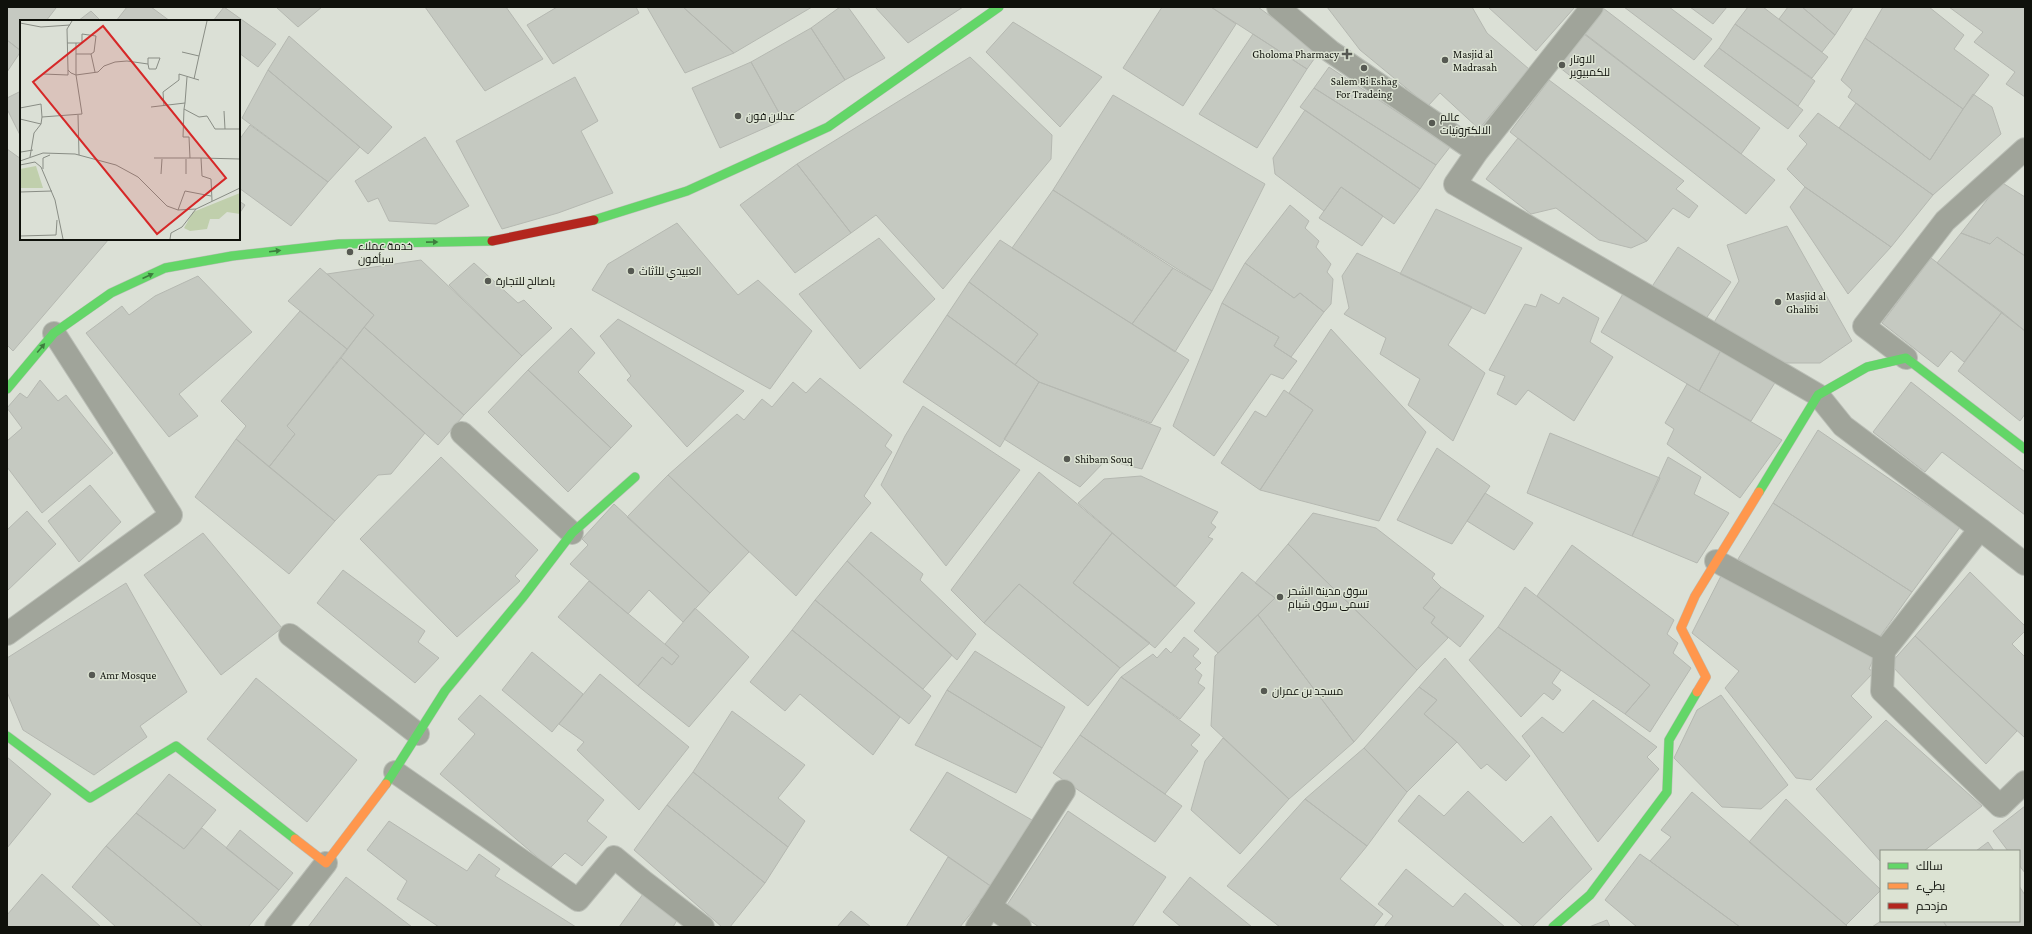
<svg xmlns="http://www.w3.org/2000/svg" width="2032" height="934" font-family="'Crimson Pro',Cairo,serif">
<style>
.building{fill:#c5c9c1;stroke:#b5b8b1}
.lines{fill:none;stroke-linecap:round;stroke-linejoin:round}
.street-casing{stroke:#babeb6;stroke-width:24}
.fast-casing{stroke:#babeb6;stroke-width:10}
.slow-casing{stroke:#babeb6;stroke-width:10}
.jam-casing{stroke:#babeb6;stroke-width:10}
.street{stroke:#a0a49a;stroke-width:22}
.fast{stroke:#63d668;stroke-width:9}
.slow{stroke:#ff974d;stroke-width:9}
.jam{stroke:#b3261e;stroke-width:9}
.oneway{fill:#3d7d3e}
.poi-dot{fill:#565952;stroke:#dce3d3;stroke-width:1.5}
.labels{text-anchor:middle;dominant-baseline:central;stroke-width:3;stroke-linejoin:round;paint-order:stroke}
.poi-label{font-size:11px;fill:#0f110b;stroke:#dce3d3;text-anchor:start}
.inset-road{fill:none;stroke:#898d85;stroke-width:1}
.view{fill:#d62828;fill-opacity:0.15;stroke:#d62828;stroke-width:2}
.inset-edge{fill:none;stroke:#0f110b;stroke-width:2}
</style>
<rect width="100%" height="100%" fill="#dbe0d6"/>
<!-- building -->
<path class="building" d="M7,7H55L56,8L46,21H21V51L7,40Z
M127,7H151L170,21H116Z
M224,7L276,44L258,67L239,53V21H213Z
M276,7H322L298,27Z
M425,7H506L543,59L485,91Z
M557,7H636L639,13L553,64L527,25Z
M647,7H683L734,53L685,73Z
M683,7H812L734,53Z
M840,7H848L885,58L845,80L811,28Z
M875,7H963L908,43Z
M1162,7H1211L1236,24L1183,106L1123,68Z
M1211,7H1258L1319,52L1307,69Z
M1327,7H1472L1487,33L1529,69L1479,129L1440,93L1428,106L1360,50Z
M1488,7H1575L1536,51Z
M1624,7H1669L1712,39L1694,60Z
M1690,7H1727L1713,24Z
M1748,7H1763L1828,57L1812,78L1735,24Z
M1788,7H1802L1835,35L1822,52L1779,19Z
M1802,7H1853L1835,35Z
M1883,7H1929L1964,35L1954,49L1989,75L1963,109L1865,38Z
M1949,7H2025V97L2006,84L2015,72L1974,42L1983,32Z
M1603,8L1760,128L1741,154L1584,34Z
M91,11L101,21H78Z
M1013,22L1102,77L1060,127L986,52Z
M1735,24L1815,81L1798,106L1719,48Z
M811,28L845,80L783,120L751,62Z
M1584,33L1775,180L1746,214L1559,67Z
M1253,34L1307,69L1257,148L1199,114Z
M289,36L392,127L368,154L268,70Z
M1865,38L1963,109L1930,160L1848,97L1852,90L1841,80Z
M7,40L21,51L7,72Z
M1719,48L1803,110L1788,129L1704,66Z
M970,57L1052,135L1051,159L943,289L876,215L851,233L797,164Z
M751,62L783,120L720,148L692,88Z
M1329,67L1450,147L1436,165L1314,88Z
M268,70L360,147L328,182L242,118Z
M575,77L598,121L581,131L613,193L558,213L502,229L456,141Z
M1549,80L1684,181L1676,189L1698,206L1689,218L1673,208L1647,241L1510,132Z
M1314,88L1436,165L1420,189L1300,107Z
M21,91V137L7,109V98Z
M1973,94L1992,107L2001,134L1933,195L1839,128L1856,103L1930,160Z
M1113,95L1265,184L1212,291L1053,190Z
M1305,110L1420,189L1394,224L1341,187L1324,211L1275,174L1273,158Z
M1818,113L1933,195L1891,247L1805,187L1787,169L1807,144L1799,136Z
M250,125L328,182L291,226L239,188V140Z
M425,137L469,206L436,224L389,221L378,198L368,202L355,181Z
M1518,138L1647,241L1631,248L1599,240L1556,208L1531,214L1486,179Z
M7,149L21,159V239H109L13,351L7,345Z
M797,164L851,233L795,273L740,205Z
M2001,182L2025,197V256L1997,237L1990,244L1961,233Z
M1341,187L1383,216L1362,246L1319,218Z
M1805,187L1891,247L1848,294L1790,207Z
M1053,190L1173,268L1132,324L1012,248Z
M239,201L245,205L239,214Z
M1290,205L1309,221L1305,228L1319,241L1316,247L1331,264L1327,272L1333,279L1331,304L1324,312L1300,293L1294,298L1245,263Z
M1436,209L1522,248L1485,314L1400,274Z
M677,223L738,295L758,280L812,331L770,389L592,290L608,264Z
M1787,226L1852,341L1820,363H1777L1713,324L1739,281L1727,245Z
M1961,233L1990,244L1997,237L2025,256V331L1937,263Z
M879,238L935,299L860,369L799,294Z
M1000,240L1189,360L1151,423L1039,382L1015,365L1038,334L969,282Z
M1678,247L1731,282L1705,320L1651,288Z
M1357,253L1472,307L1448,345L1485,373L1453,441L1408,405L1420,379L1380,354L1386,338L1344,314L1349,308L1342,276Z
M1931,258L2002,312L1964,362L1951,351L1938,367L1882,323Z
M421,260L522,356L464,415L364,327L374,315L327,274Z
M474,263L518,303L524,300L552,328L522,356L449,285Z
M1245,263L1294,298L1300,293L1324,312L1291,357L1274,346L1279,337L1222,303Z
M320,268L374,315L347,349L288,301Z
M1173,268L1212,291L1175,352L1132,324Z
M198,276L252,332L179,394L198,416L169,437L86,333L122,306L129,315L155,296Z
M969,282L1038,334L1015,365L947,315Z
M1624,292L1721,350L1699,391L1601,332Z
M1541,294L1559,304L1563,297L1599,318L1590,342L1613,357L1574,421L1528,390L1516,405L1497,394L1505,376L1489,370L1525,304L1536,307Z
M1222,303L1279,337L1274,346L1297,361L1283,379L1271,374L1214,456L1173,426Z
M300,311L347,349L287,426L295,434L269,467L236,439L246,426L221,401Z
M2002,312L2025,331V414L2020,421L1958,371Z
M947,315L1039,382L1000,447L903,382Z
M618,319L744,391L687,447L627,380L631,376L600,336Z
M364,327L464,415L438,445L341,358Z
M571,328L595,353L578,372L632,426L611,448L528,370Z
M1331,329L1426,432L1379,521L1260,490L1313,410L1289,393Z
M1721,350L1776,381L1751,421L1699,391Z
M341,358L425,433L391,474L378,475L335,521L269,467L295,434L287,426Z
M528,370L611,448L568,492L488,412Z
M820,378L892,435L885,446L892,452L864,496L871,503L796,596L668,475L737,414L744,420L762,399L772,407L793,382L806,393Z
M40,380L58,401L66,395L113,453L42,513L7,467V441L22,428L7,408L20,393L27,398Z
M1039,382L1161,428L1142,469L1106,460L1080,487L1004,439Z
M1911,382L2025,472V515L1942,452L1925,472L1873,432Z
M1687,384L1782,440L1740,498L1667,444L1674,429L1665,423Z
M1284,390L1313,410L1260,490L1221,463L1255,411L1266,417Z
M923,406L1020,470L946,566L881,485L905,436Z
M1818,430L1960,527L1912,592L1773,503Z
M1550,433L1660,478L1632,536L1527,493Z
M236,439L335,521L289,574L195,497Z
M1437,448L1490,486L1452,544L1397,520Z
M441,457L538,550L515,576L520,581L457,637L360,539Z
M1668,457L1701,477L1694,494L1729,513L1697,563L1632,536Z
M1039,472L1112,533L1073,583L1150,643L1120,668L1019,584L984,623L951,590Z
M668,475L749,552L710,593L627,517Z
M1141,476L1218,512L1211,523L1216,527L1208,537L1213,539L1175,587L1078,503L1104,479Z
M90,485L121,522L79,562L48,521Z
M1485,493L1533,523L1514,550L1467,521Z
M1773,503L1912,592L1876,642L1738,559Z
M614,504L710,593L683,622L649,590L628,614L570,564L588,545L582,539Z
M27,511L56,544L7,591V530Z
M1313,513L1376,528L1435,574L1432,578L1441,587L1423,608L1435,617L1431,623L1448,638L1417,670L1288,544Z
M871,532L923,574L920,580L976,634L957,660L847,561Z
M203,533L282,628L221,675L144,575Z
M1112,533L1195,603L1155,648L1073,583Z
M1288,544L1417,670L1354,742L1258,615L1275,598L1255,583Z
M1572,545L1674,620L1667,634L1678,643L1673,653L1691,668L1650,732L1625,714L1650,685L1537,596Z
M847,561L952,655L923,689L815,600Z
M343,570L425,631L418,642L439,658L415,683L317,603Z
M1242,572L1275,598L1218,653L1194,631Z
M1723,572L1876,653L1869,669L1874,672L1851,696L1872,717L1811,780L1796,778L1725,688L1739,671L1692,633Z
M1970,572L2025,626V631L2012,644L2025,657V735L2024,737L1915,636Z
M589,581L679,656L672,665L662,657L638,686L558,617Z
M126,583L187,692L140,726L147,737L94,775L23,730L7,692V658Z
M1019,584L1120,668L1088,706L984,623Z
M1441,587L1484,616L1460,647L1431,623L1435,617L1423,608Z
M1525,587L1650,685L1625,714L1498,627Z
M815,600L931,696L909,724L792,630Z
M695,608L749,657L689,727L638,686L662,657L672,665L679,656L665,644Z
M1258,615L1354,742L1289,799L1211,726L1215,656Z
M1498,627L1561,670L1552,683L1561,690L1553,700L1544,693L1521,717L1469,660Z
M792,630L900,717L873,755L800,694L785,711L750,682Z
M1915,636L2017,731L1986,764L1890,664Z
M1184,637L1199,649L1193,656L1201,663L1195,669L1202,675L1198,683L1205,688L1180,719L1121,677L1153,654L1157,658L1166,648L1171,653Z
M975,651L1065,707L1042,748L947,690Z
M532,652L583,694L552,732L502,690Z
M1445,658L1530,756L1506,781L1487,764L1481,769L1457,742L1424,714L1437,700L1419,687Z
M600,674L689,747L639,810L577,750L584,742L559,724Z
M1121,677L1200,735L1191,745L1198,751L1165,794L1080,735Z
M256,678L357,760L307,822L207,739Z
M1419,687L1437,700L1424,714L1457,742L1407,792L1364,748Z
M947,690L1042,748L1016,793L915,745Z
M480,695L604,800L587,821L607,837L582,866L565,853L550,868L440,774L475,734L458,719Z
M1721,695L1788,785L1761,809L1722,807L1674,758L1697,710Z
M1593,700L1657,747L1647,757L1659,769L1598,842L1522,736L1542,717L1563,733Z
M732,711L805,765L778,798L805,821L788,847L693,772Z
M1886,720L1982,806L1924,851H1881V862L1816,789Z
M1080,735L1182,806L1155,842L1053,773Z
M1223,738L1289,799L1240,854L1191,810L1205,761Z
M1364,748L1407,792L1367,846L1305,799Z
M7,757L51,794L7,848Z
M693,772L788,847L765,883L667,805Z
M947,772L1032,820L992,887L910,830Z
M169,774L216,810L184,849L136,813Z
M1468,791L1523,843L1551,816L1592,869L1532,927H1524L1398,821L1419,795L1444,816Z
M1692,792L1846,925L1848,927H1740L1650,861L1671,837L1661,830Z
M1305,799L1367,846L1340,879L1383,914L1373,927H1280L1227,886Z
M1786,799L1881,890L1846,925L1749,842Z
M667,805L765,883L730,927H722L634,850Z
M2025,806V873L2019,865V851H2008L1993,831Z
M1068,811L1166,877L1132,927H1039L1007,905Z
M136,813L184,849L202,828L279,890L248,927H203L106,846Z
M389,821L467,871L479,854L500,869L495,876L576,927H439L397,899L407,881L367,850Z
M240,830L293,873L279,890L226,848Z
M1988,842L1994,851H1976Z
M106,846L203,927H116L72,887Z
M1640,854L1650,861L1740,927H1637L1605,900Z
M948,857L992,887L960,927H906Z
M1406,869L1453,907L1465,893L1505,927H1384L1393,916L1378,904Z
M42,874L101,927H7V915Z
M346,877L412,927H308Z
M1190,877L1252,927H1181L1163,912Z
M2019,886L2025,895V927H1947L1943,921H2019Z
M643,894L677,920L673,927H619Z
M851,911L871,927H837Z
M1607,920L1610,927H1589Z
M1881,921H1943L1947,927H1872Z"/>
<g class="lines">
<defs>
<path id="street" d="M1278,7L1330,51L1477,152
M1592,7L1477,152L1455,184L1818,395L1843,426L1980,529
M1906,358L1864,326L1945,221L2025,149
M462,433L572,533
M1716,561L1884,651
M2025,564L1980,529L1884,651L1882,691L2000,806L2025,782
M7,634L171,515L54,333
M290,635L418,734
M395,772L578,900L614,857L643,881L703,927
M990,906L1020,927
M276,927L326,863
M977,927L1064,791"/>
<path id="fast" d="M594,220L687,191L828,127L999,7
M7,389L54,333L111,293L165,268L232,256L339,244L492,241
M1759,492L1818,395L1867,367L1906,358L2025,449
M7,736L90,798L176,746L295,839
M386,784L445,691L523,597L572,533L635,477
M1553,927L1590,895L1667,792L1669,740L1697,692"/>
<path id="slow" d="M1697,692L1706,677L1681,628L1695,596L1759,492
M295,839L326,863L386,784"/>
<path id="jam" d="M492,241L594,220"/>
</defs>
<!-- street casing -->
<use href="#street" class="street-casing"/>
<!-- fast casing -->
<use href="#fast" class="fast-casing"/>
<!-- slow casing -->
<use href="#slow" class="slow-casing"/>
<!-- jam casing -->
<use href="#jam" class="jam-casing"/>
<!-- street -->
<use href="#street" class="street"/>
<!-- fast -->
<use href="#fast" class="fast"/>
<!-- slow -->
<use href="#slow" class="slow"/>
<!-- jam -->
<use href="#jam" class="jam"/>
</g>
<!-- one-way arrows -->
<defs><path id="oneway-solid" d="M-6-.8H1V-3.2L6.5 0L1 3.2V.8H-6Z"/></defs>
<g class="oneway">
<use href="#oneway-solid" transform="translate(432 242) rotate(-1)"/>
<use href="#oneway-solid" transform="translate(275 251) rotate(-7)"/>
<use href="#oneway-solid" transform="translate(148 276) rotate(-24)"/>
<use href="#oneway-solid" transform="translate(41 348) rotate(-50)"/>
</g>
<!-- markers -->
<g class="poi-dot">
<path d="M1345 48h4v4h4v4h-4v4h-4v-4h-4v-4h4z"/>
<circle cx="1445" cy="60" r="4"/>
<circle cx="1562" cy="65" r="4"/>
<circle cx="1364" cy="68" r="4"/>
<circle cx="738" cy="116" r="4"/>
<circle cx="1432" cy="123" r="4"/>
<circle cx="350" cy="252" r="4"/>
<circle cx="631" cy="271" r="4"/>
<circle cx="488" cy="281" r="4"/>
<circle cx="1778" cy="302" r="4"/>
<circle cx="1067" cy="459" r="4"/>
<circle cx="1280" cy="597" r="4"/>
<circle cx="92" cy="675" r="4"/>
<circle cx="1264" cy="691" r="4"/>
</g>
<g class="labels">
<!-- poi labels -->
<g class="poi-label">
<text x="1339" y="54" text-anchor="end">Gholoma Pharmacy</text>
<text x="1453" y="54">Masjid al<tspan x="1453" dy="13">Madrasah</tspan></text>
<text x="1570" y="59">الاوتار<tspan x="1570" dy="13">للكمبيوير</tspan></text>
<text x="1364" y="81" text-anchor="middle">Salem Bi Eshag<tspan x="1364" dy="13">For Tradeing</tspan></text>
<text x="746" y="116">عدلان فون</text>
<text x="1440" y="117">عالم<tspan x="1440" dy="13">الالكترونيات</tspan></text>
<text x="358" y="246">خدمة عملاء<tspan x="358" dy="13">سبأفون</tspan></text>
<text x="639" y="271">العبيدي للأثاث</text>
<text x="496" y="281">باصالح للتجارة</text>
<text x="1786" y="296">Masjid al<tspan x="1786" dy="13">Ghalibi</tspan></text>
<text x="1075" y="459">Shibam Souq</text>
<text x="1288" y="591">سوق مدينة الشحر<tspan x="1288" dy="13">تسمى سوق شبام</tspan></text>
<text x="100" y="675">Amr Mosque</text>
<text x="1272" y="691">مسجد بن عمران</text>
</g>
</g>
<!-- overview -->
<g transform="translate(20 20)">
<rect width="220" height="220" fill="#dbe0d6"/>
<path d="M220,173V194L207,192L199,199H190L187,209L170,211L164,208L173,192Z" fill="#c0cfac"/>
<path d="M16,146L23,168H0V149Z" fill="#c0cfac"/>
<path class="inset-road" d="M52,1L47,9L48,50L51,53L56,55L78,52L84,46L95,42L107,41L128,44L129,49H136L140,38H128V44M0,3L21,7L50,5M47,23H62V14L76,16L74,32L71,34H56V23M162,32L179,36L187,1M71,34L75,52M23,54L48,55V50M174,59L179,36M165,83L167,57M144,86L143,72L159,60V54L179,60M131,87L165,83L164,89L179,97L187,96L195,109H220M0,88L21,84L22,97M164,89L163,117H169L170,138M204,91L205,109M58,95L59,135M0,99L21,104M1,132L13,130M10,137L14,113L21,104L22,97L62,94L56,55V34M134,138H181L182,156L191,159L192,181M181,138L220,139M166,139V154M0,141L23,133L55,134L96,145L118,157L147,186L158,190L176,189L220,168M0,145L15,142L21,147L35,180L43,219M23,149V138L30,135M141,154L142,139M0,172L32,171M158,190L165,171L191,176M0,216L36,215L37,200M150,219L151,213L162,207L176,189"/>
<path class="view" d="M83,6L206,158L137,214L13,62Z"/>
<rect width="220" height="220" class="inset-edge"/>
</g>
<!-- border -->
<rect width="2032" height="934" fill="none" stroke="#0f110b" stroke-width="16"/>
<!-- legend -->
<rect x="1880" y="850" width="140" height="72" fill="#dce3d3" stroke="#8a8f83"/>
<rect x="1888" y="863" width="20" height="6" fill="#63d668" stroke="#8a8f83"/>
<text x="1916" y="870" font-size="12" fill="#0f110b">سالك</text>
<rect x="1888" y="883" width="20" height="6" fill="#ff974d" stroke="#8a8f83"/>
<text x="1916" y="890" font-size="12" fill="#0f110b">بطيء</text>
<rect x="1888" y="903" width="20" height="6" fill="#b3261e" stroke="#8a8f83"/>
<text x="1916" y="910" font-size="12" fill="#0f110b">مزدحم</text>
</svg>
